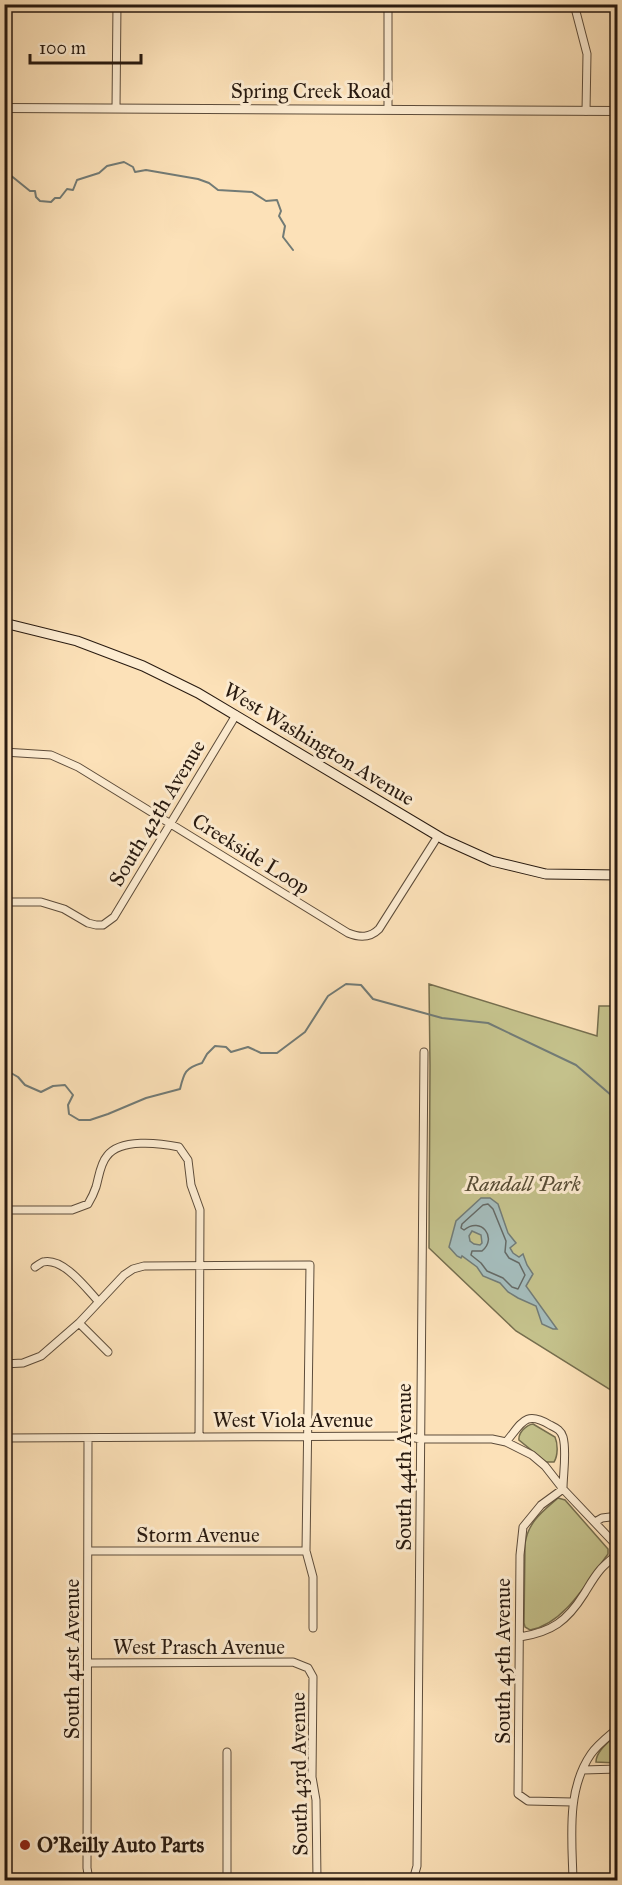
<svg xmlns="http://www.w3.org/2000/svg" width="622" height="1885" font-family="'IM FELL Great Primer',serif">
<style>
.green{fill:#c4c18b;stroke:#766e4e;stroke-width:1.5}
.water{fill:#a4bbba;stroke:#727b76;stroke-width:1.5;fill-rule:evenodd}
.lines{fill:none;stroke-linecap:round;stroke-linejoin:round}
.shore{stroke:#666a65;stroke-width:1.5}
.stream{stroke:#727b76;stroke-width:2}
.minor-casing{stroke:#5d4c3a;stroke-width:9}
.tertiary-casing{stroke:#5d4c3a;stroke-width:10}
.secondary-casing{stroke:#281a10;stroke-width:11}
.minor{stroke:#fdecd1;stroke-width:7}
.tertiary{stroke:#fdecd1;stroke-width:8}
.secondary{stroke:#fdecd1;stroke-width:9}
.poi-dot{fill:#8f2418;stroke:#fdecd1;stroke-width:2}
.labels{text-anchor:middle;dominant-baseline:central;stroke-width:6;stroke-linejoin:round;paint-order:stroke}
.street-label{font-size:21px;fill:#281a10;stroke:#fdecd1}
.park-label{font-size:21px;font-style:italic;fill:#574c35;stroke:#fdecd1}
.poi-label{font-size:21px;font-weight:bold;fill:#281a10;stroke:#fdecd1;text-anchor:start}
</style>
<rect width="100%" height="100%" fill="#fce1b8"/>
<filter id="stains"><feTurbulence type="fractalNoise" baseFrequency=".00333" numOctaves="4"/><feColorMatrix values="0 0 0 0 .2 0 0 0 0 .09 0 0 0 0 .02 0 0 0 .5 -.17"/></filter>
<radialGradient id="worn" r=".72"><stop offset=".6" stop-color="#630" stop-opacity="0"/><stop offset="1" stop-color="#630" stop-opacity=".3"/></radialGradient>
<!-- green -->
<path class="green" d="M429,984L597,1036L599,1006H617V1394L516,1331L429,1248L430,1065Z
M533,1424L555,1437C558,1444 558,1456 554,1462H546L519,1440C518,1433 526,1425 533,1424Z
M558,1498L565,1500L608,1549V1554C588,1580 565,1624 530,1630L525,1627L524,1623L525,1544C528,1522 542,1512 558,1498Z
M617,1734V1763L596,1762C596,1751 609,1742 617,1734Z"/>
<!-- water -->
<path class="water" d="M481,1198H490L498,1204L508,1233L516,1243L510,1248L513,1253L519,1257L523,1254L527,1265L533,1274L526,1286L557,1329H553L542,1324L536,1306L518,1298L508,1292L500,1283L483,1276L477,1267L462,1256L461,1258L457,1256L449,1247L456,1221ZM472,1231L481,1235L482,1243L480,1245L474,1244L470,1241L469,1236Z"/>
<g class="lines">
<!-- shore -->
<path class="shore" d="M488,1204L493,1209L506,1241L505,1252L509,1258L519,1263L525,1275L518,1289L512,1287L503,1278L487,1271L481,1263L471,1255L472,1251H482C498,1238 481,1216 464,1230L461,1228L462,1224L483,1205Z"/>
<!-- stream -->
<path class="stream" d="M4,170L30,191H35L36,197L40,201L51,202L55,198H60L67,189L73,190L77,180L99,173L107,166L124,162L133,167L135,172L146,170L198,179L209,183L218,190L252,192L266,201L277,200L281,211L279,216L285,226L283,237L293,250
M4,1069L18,1077L25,1085L41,1092L53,1086L65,1085L73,1095L68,1105L69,1114L79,1120H90L108,1114L146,1098L180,1089C184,1073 185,1068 202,1063L207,1054L215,1046L226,1047L231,1052L248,1047L261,1053H277L305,1032L328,996L346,984L361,985L373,999L442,1018L488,1023L576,1065L618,1101"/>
<defs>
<path id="minor" d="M388,4V109
M574,4L587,54L586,111
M116,108L117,4
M4,752L51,755L78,767L348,933C360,938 370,938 379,929L438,836
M4,902H41L64,909L88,923L96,925H103L114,917L236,715
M4,1210H72L88,1204C91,1199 94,1193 96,1187C99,1177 100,1164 107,1156C120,1138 160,1143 179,1147L188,1160L191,1185L200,1210L199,1437
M35,1267C35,1267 42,1262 43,1262C63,1257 86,1288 98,1301
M79,1323L108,1352
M4,1364L23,1363L41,1356L79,1323L124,1275L133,1269L144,1266L310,1265L306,1551L313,1577V1628
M4,1438L407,1436L420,1439H492L506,1442L532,1455L545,1466L563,1489L618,1547
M88,1438L87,1868L89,1880
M506,1442C522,1423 525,1410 550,1425C556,1428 561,1430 563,1437C567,1451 563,1474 563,1489
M563,1489L541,1505L523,1527L520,1555L518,1794L528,1801L572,1802
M595,1522L602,1518L618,1516
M89,1551H306
M520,1637C552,1632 567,1621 584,1594C589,1586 594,1577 600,1570C605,1564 612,1559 618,1553
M88,1663L293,1662L308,1668L313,1677L312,1777L316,1800L317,1880
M227,1752V1880
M583,1770L618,1769
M413,1880L417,1866L424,1052
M573,1880C572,1838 566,1790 591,1754C598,1744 609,1736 618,1728"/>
<path id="tertiary" d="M4,108L618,111"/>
<path id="secondary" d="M4,623L77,641L143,666L198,693L443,839L492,861L546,874L618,875
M455,1880L618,1879"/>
</defs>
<!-- minor casing -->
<use href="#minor" class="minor-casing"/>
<!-- tertiary casing -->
<use href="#tertiary" class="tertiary-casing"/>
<!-- secondary casing -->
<use href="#secondary" class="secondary-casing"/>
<!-- minor -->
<use href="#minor" class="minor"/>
<!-- tertiary -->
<use href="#tertiary" class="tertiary"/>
<!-- secondary -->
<use href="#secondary" class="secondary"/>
</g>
<!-- markers -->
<circle class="poi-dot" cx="25" cy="1845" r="6"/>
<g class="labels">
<!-- street labels -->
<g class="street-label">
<text x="311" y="91">Spring Creek Road</text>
<text transform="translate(319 744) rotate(31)">West Washington Avenue</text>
<text transform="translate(157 813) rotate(-59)">South 42th Avenue</text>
<text transform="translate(251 854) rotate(32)">Creekside Loop</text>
<text x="293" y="1420">West Viola Avenue</text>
<text transform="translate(404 1467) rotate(-90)">South 44th Avenue</text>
<text x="198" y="1535">Storm Avenue</text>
<text x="199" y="1647">West Prasch Avenue</text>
<text transform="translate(72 1659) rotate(-90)">South 41st Avenue</text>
<text transform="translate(503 1661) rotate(-90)">South 45th Avenue</text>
<text transform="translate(299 1774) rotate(-91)">South 43rd Avenue</text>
</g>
<!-- park labels -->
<g class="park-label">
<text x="523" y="1184">Randall Park</text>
</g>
<!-- poi labels -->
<g class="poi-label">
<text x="37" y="1845">O'Reilly Auto Parts</text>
</g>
</g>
<!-- margin -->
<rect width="622" height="1885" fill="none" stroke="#fce1b8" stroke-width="24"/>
<rect x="6" y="6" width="610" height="1873" fill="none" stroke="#281a10" stroke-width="3"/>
<rect x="12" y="12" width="598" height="1861" fill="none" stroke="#281a10" stroke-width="1.5"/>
<!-- scale -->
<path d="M30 54v9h111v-9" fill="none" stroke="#281a10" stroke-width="3"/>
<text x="39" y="54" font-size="18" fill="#281a10" stroke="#fdecd1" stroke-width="4.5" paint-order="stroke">100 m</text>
<rect width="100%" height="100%" filter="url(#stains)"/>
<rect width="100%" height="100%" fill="url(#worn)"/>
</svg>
